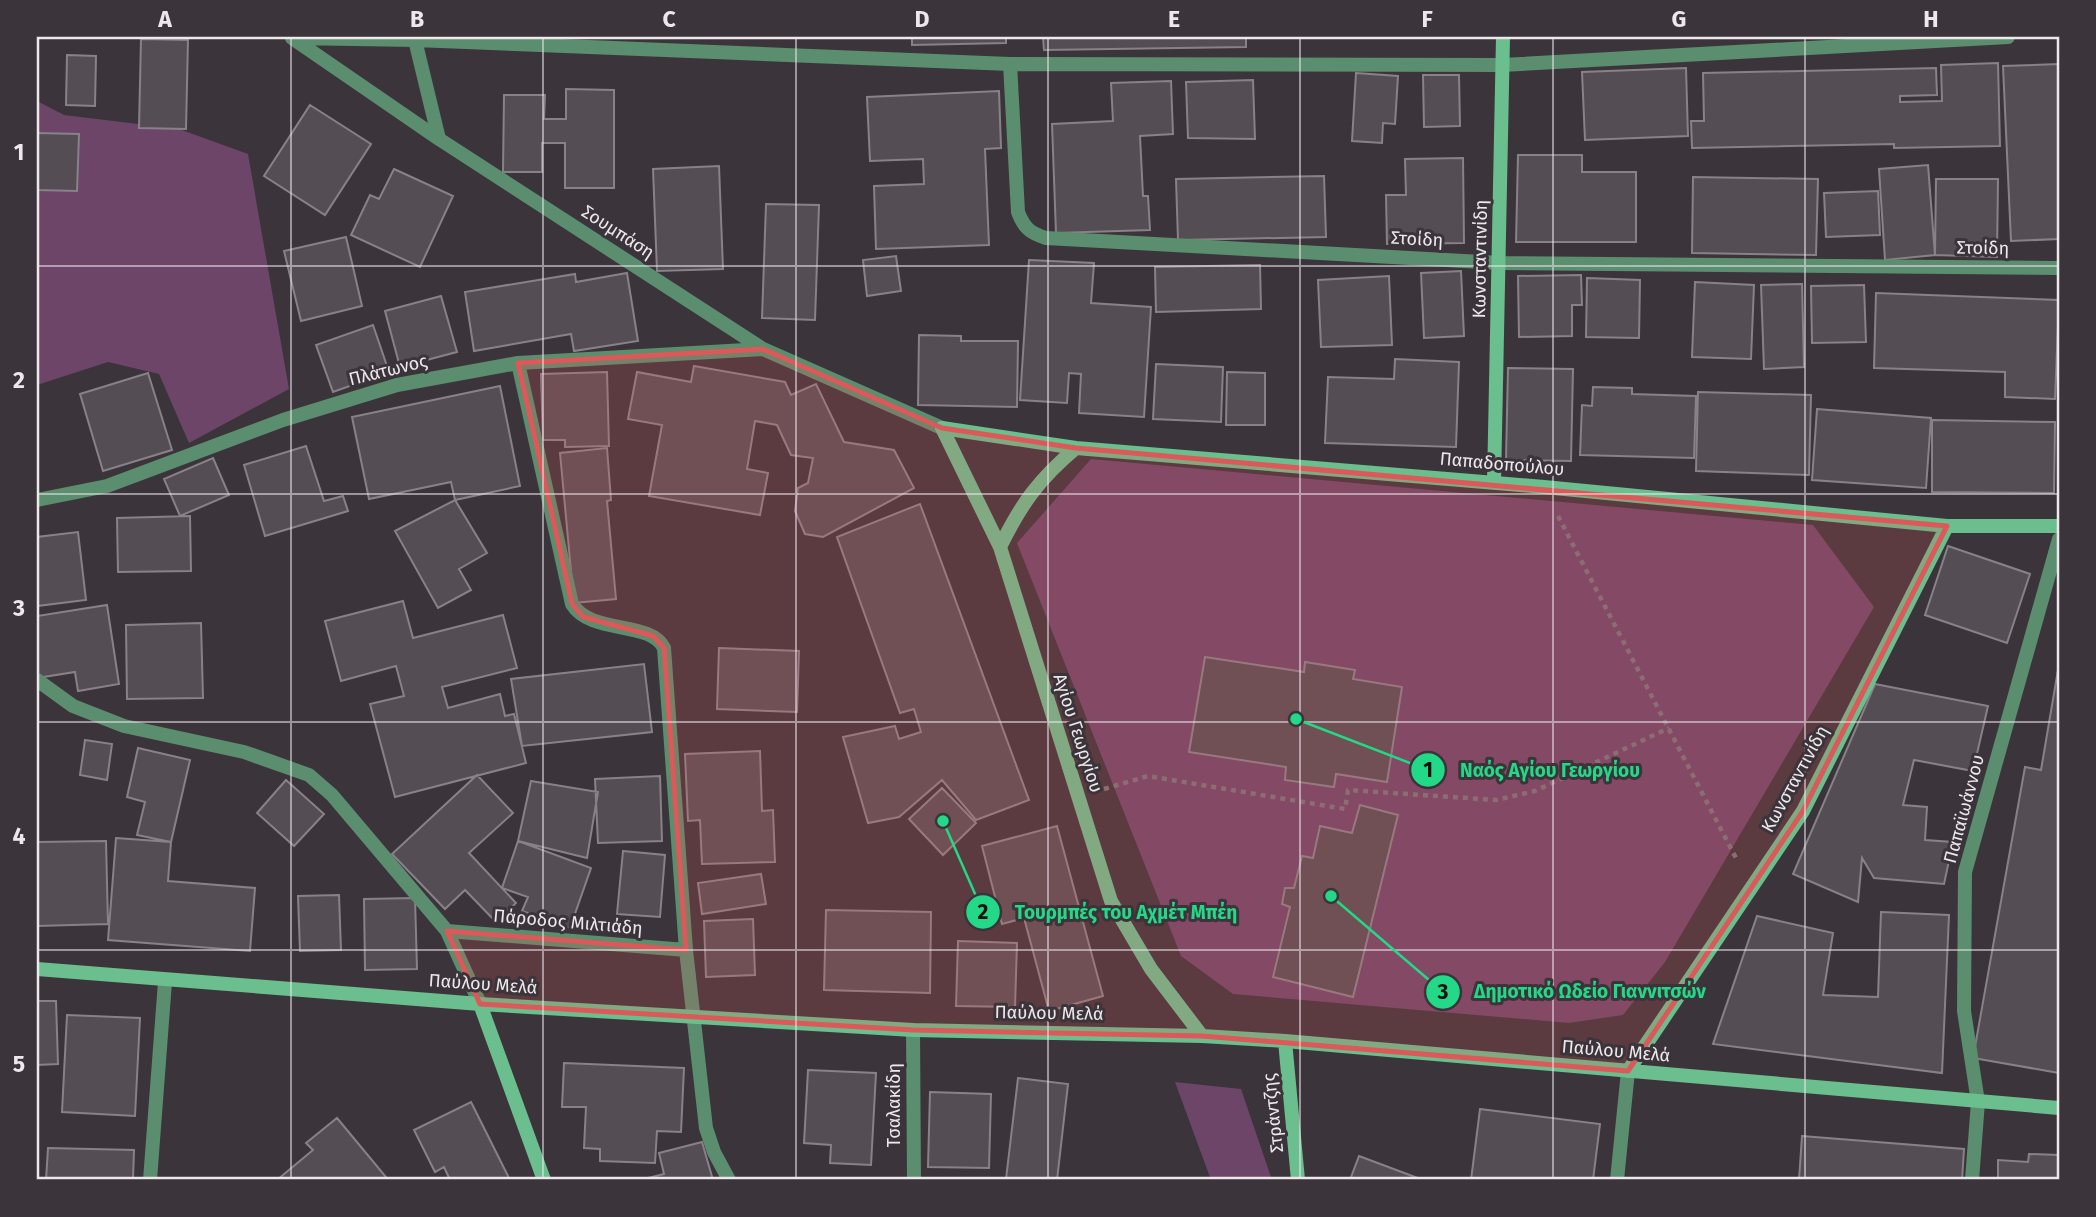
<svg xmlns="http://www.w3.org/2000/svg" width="2096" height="1217" font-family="'Fira Sans',sans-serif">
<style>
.green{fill:#6d4568}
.building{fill:#554d54;stroke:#898188;stroke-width:2}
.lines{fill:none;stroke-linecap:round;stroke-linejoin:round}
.path{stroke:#797479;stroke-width:4.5;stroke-dasharray:5 5;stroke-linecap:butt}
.street{stroke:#5b8d6f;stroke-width:14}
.secondary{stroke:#6bbe8d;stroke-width:14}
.marked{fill:#dc5859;fill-opacity:0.2;stroke:#dc5859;stroke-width:5;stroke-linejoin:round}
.grid{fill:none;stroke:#ece8ec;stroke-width:2;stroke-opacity:0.55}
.labels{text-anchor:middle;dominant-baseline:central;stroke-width:6;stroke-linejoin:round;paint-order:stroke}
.street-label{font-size:18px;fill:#ece8ec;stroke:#3b343a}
.leader{fill:none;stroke:#23d886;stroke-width:2.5}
.callout-dot{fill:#23d886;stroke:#3b343a;stroke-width:2.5}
.mark-label{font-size:21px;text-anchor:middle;font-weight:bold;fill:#111}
.callout-label{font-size:19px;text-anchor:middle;font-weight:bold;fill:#23d886;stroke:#3b343a;stroke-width:6;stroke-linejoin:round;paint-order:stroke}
.neatline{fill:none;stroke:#ece8ec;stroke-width:2.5}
.grid-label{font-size:23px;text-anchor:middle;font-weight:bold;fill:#ece8ec}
</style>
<rect width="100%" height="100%" fill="#3b343a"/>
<!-- green -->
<path class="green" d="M37,101L64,115L179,129L248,154L289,389L189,443L159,374L108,362L37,385Z
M1091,459L1813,525L1874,607L1665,962L1623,1015L1569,1023L1233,994L1181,956L1017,543Z
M1175,1082L1241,1089L1272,1180H1211Z"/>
<!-- building -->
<path class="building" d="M912,37H1006V43L912,45Z
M1043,37H1246V47L1044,50Z
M141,39L188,40L186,129L139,128Z
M67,55L96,56L95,106L66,105Z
M1998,63L2000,146L1894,148V144L1692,148L1691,121H1704L1703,73L1936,68L1937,95L1900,96V102L1942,101L1941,65Z
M2059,64V239L2011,241L2003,66Z
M1686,68L1688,136L1585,140L1582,72Z
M1356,73L1398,76L1395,124L1383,123L1382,143L1352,141Z
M1423,75H1459L1460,126L1424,127Z
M1253,80L1255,139L1188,138L1186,82Z
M1171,81L1173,134L1140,136L1143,196H1148L1150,230L1056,233L1052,124L1113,121L1111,83Z
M566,89L614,90V188H565V143H542V172H503L504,95H545L544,119H566Z
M999,91L1001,148L985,149L989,245L876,249L874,186L924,184L923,159L870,161L867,97Z
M310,105L371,144L325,215L264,176Z
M37,133L79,134L77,191L37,190Z
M1518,155H1582V172H1636V242H1516Z
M1463,158L1464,243L1387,244L1386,195H1406L1405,159Z
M1928,165L1935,255L1885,260L1879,169Z
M719,166L723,269L657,271L653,169Z
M394,169L453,196L420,267L351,235L370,195L379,199Z
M1324,176L1326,237L1178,240L1176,179Z
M1693,177L1818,179L1816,255L1692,253Z
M1936,179H1998L1997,257L1935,255Z
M1878,191L1880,235L1826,237L1824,193Z
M766,204L819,205L815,320L762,318Z
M346,237L362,306L301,321L284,251Z
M896,256L901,291L867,296L863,260Z
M1029,260L1094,263L1091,303L1151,307L1144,417L1079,413L1081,374L1069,373L1067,403L1020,400Z
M1260,265L1261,309L1156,312L1155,267Z
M1461,271L1464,336L1424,338L1421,273Z
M627,273L638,341L574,351L571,334L474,351L465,292L575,274L576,282Z
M1581,275L1582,305H1572V336L1519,337L1518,276Z
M1389,276L1392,345L1321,347L1318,280Z
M1587,278L1640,280L1639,338L1586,337Z
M1695,282L1754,285L1751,359L1692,357Z
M1802,284L1804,367L1764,369L1761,285Z
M1864,285L1866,342L1812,343L1811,286Z
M1876,293L2059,300L2055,399L2005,397V372L1874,368Z
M441,296L457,352L400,367L385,311Z
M373,325L389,372L333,392L316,345Z
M919,335L961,336V341H1018L1017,407L918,405Z
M1395,359L1459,362L1456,447L1325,443L1328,377L1394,379Z
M1156,364L1223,367L1221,422L1153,419Z
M694,366L785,382L791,395L816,384L844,442L894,450L914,488L823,537L805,534L795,511L798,488L808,483L813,458L791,455L777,425L755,421L747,469L768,473L760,515L649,496L662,425L628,419L637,372L691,382Z
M1508,368L1573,369L1571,461L1506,460Z
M607,372L609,446L565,447V440H543L541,374Z
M1227,372L1265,373V425H1226Z
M148,373L172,450L103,471L80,394Z
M500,386L520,486L455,500L451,482L369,499L352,417Z
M1593,387L1632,388V394L1696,396L1694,458L1580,455L1582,405L1592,406Z
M1698,392L1811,395L1809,475L1696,471Z
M1817,409L1931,418L1926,488L1812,480Z
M1932,420L2055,422L2054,493L1932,492Z
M306,446L324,501L343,496L348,511L265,536L244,465Z
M607,448L611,500L607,501L616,599L574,603L560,453Z
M213,458L229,495L180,516L164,479Z
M455,500L487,553L459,569L471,590L438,608L395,531Z
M920,504L1029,800L976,820L942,780L899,817L868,823L843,737L895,726L899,739L921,732L914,709L900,713L837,537Z
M190,516L191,571L118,572L117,518Z
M78,532L86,600L37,606V537Z
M1948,546L2030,574L2007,643L1925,615Z
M403,601L413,638L503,615L517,668L442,687L448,708L500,694L505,716L514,714L526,763L395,797L370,704L404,696L396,666L341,681L325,621Z
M107,605L119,684L78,691L75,672L37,678V616Z
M201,623L203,698L127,699L126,625Z
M719,648L799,651L797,712L717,709Z
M1205,657L1304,672L1305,662L1355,670L1353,679L1402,687L1387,782L1336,774L1334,787L1285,780L1286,767L1189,752Z
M644,664L652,732L522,746L511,679Z
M2059,664V1073L1973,1058L2025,767L2041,770Z
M1875,684L1988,706L1973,771L1914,760L1903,805L1927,807L1925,840L1953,842L1944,884L1874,878L1862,858L1858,902L1793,874Z
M85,740L112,744L107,780L80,775Z
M138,748L190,760L171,842L137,835L145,802L127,797Z
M760,751L762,811L773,810L775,862L702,864L700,820L688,821L685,754Z
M477,775L513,813L469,853L516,903L496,922L465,890L445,909L392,854Z
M660,776L662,841L598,843L595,779Z
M286,780L324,814L294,846L257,813Z
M531,781L598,792L587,858L518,841Z
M942,788L976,823L943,855L909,819Z
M942,788L976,823L943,855L909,819Z
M1360,805L1398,815L1353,997L1273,977L1290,907L1282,904L1285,888H1294L1302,856L1313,858L1320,826L1352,833Z
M1057,826L1103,996L1049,1011L1024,918L1002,924L982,846Z
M116,838L171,842L168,881L255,888L250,951L108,940Z
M106,841L108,924L37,926V842Z
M518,841L591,868L570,928L522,911L528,897L502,888Z
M623,851L665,855L660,917L617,914Z
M761,874L766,904L702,914L698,883Z
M339,895L341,950L300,951L298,896Z
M415,898L417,969L365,970L364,899Z
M826,910L931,912L930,993L824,990Z
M1881,912L1949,915L1942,1073L1713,1044L1757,916L1833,933L1823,995L1878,997Z
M753,919L755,975L706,977L704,921Z
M958,941L1017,943L1015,1007L956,1006Z
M37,1001H56L58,1064L37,1065Z
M67,1015L140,1018L135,1116L62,1112Z
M564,1063L684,1068L681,1132L657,1131L655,1163L600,1161V1149L584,1148L586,1107H562Z
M808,1070L876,1073L871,1165L830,1163L831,1145L804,1143Z
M1018,1078L1068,1084L1057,1180L1006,1179Z
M930,1092L991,1094L989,1168L928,1167Z
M471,1102L510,1180H450L444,1167L435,1172L414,1130Z
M1480,1109L1600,1124L1593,1180H1471Z
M337,1118L386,1177L382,1180H277L313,1150L306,1143Z
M1802,1136L1964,1149L1962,1180H1799Z
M702,1142L713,1180H640L664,1174L659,1153Z
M48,1148L134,1150L133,1180H46Z
M2029,1154L2059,1155V1180H1998V1160L2028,1162Z
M1359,1156L1423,1180H1350Z"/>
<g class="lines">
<!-- path -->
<path class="path" d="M1558,516L1738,862
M1104,789L1148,776L1345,809L1348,790L1496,800L1535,791L1669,728"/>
<!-- street -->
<path class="street" d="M292,38L415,40L1010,64L1502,65L2008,37
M292,38L439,139L763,349L942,428
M415,40L439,139
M1010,64L1018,212C1024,228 1030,233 1046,238L1500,263L2059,268
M518,363L572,604C591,635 650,620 664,648L686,950L706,1128L714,1152L729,1180
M37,500L107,486L283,420L397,385L518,363L763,349
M37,680L73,706L124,726L244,752L309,775L332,795L447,931L480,1004
M447,931L686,950
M913,1030L914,1180
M150,1180L165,982
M1617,1180L1628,1071
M1972,1180L1978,1102L1964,1011L1965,872L2059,539"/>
<!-- secondary -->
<path class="secondary" d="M942,428L1076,448L1544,487L1947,526H2059
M942,428L1000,547L1111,901L1151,969L1202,1036
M1494,483L1503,37
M1000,547C1021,504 1039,479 1076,448
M37,969L480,1004L913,1030L1202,1036L1285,1041L2059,1108
M480,1004L544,1180
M1285,1041L1298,1180
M1628,1071L1803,811L1947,526"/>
</g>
<!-- marked area -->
<path class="marked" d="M763,349L942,428L1076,448L1947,526L1803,811L1628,1071L1202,1036L913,1030L480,1004L447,931L686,950L664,648L653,636L583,617L572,604L518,363Z"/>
<!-- grid -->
<path class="grid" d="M291,37V1180M543,37V1180M796,37V1180M1048,37V1180M1300,37V1180M1553,37V1180M1805,37V1180M37,266H2059M37,494H2059M37,722H2059M37,950H2059"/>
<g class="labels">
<!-- street labels -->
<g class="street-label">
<text transform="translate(618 232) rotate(33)">Σουμπάση</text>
<text transform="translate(1417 239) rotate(3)">Στοίδη</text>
<text transform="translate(1983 248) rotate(1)">Στοίδη</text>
<text transform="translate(1480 259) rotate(-89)">Κωνσταντινίδη</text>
<text transform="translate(388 370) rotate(-14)">Πλάτωνος</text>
<text transform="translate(1502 464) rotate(5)">Παπαδοπούλου</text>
<text transform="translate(1078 733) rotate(72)">Αγίου Γεωργίου</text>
<text transform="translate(1795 779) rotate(-61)">Κωνσταντινίδη</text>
<text transform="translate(1964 809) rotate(-75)">Παπαϊωάννου</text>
<text transform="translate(568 922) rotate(5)">Πάροδος Μιλτιάδη</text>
<text transform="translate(483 984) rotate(4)">Παύλου Μελά</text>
<text transform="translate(1049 1013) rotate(1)">Παύλου Μελά</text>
<text transform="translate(1616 1051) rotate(5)">Παύλου Μελά</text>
<text transform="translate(894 1105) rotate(-90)">Τσαλακίδη</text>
<text transform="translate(1273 1113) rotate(-96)">Στράντζης</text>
</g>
</g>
<!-- callouts -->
<path class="leader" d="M1296 719L1428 770M943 821L983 912M1331 896L1443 992"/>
<g class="callout-dot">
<circle cx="1296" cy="719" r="7"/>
<circle cx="943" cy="821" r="7"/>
<circle cx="1331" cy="896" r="7"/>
<circle cx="1428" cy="770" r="18"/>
<circle cx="983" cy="912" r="18"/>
<circle cx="1443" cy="992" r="18"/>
</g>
<g class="mark-label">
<text x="1428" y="777">1</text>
<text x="983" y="919">2</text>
<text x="1443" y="999">3</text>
</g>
<g class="callout-label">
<text x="1550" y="777">Ναός Αγίου Γεωργίου</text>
<text x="1126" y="919">Τουρμπές του Αχμέτ Μπέη</text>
<text x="1590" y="998">Δημοτικό Ωδείο Γιαννιτσών</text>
</g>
<!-- border -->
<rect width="2096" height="1217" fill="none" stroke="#3b343a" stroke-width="77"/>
<rect x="38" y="38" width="2020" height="1140" class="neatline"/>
<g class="grid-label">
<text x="165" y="27">A</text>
<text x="417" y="27">B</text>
<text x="669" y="27">C</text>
<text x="922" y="27">D</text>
<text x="1174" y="27">E</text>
<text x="1427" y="27">F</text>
<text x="1679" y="27">G</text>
<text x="1931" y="27">H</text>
<text x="19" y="160">1</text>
<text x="19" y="388">2</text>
<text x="19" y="616">3</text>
<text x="19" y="844">4</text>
<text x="19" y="1072">5</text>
</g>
</svg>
